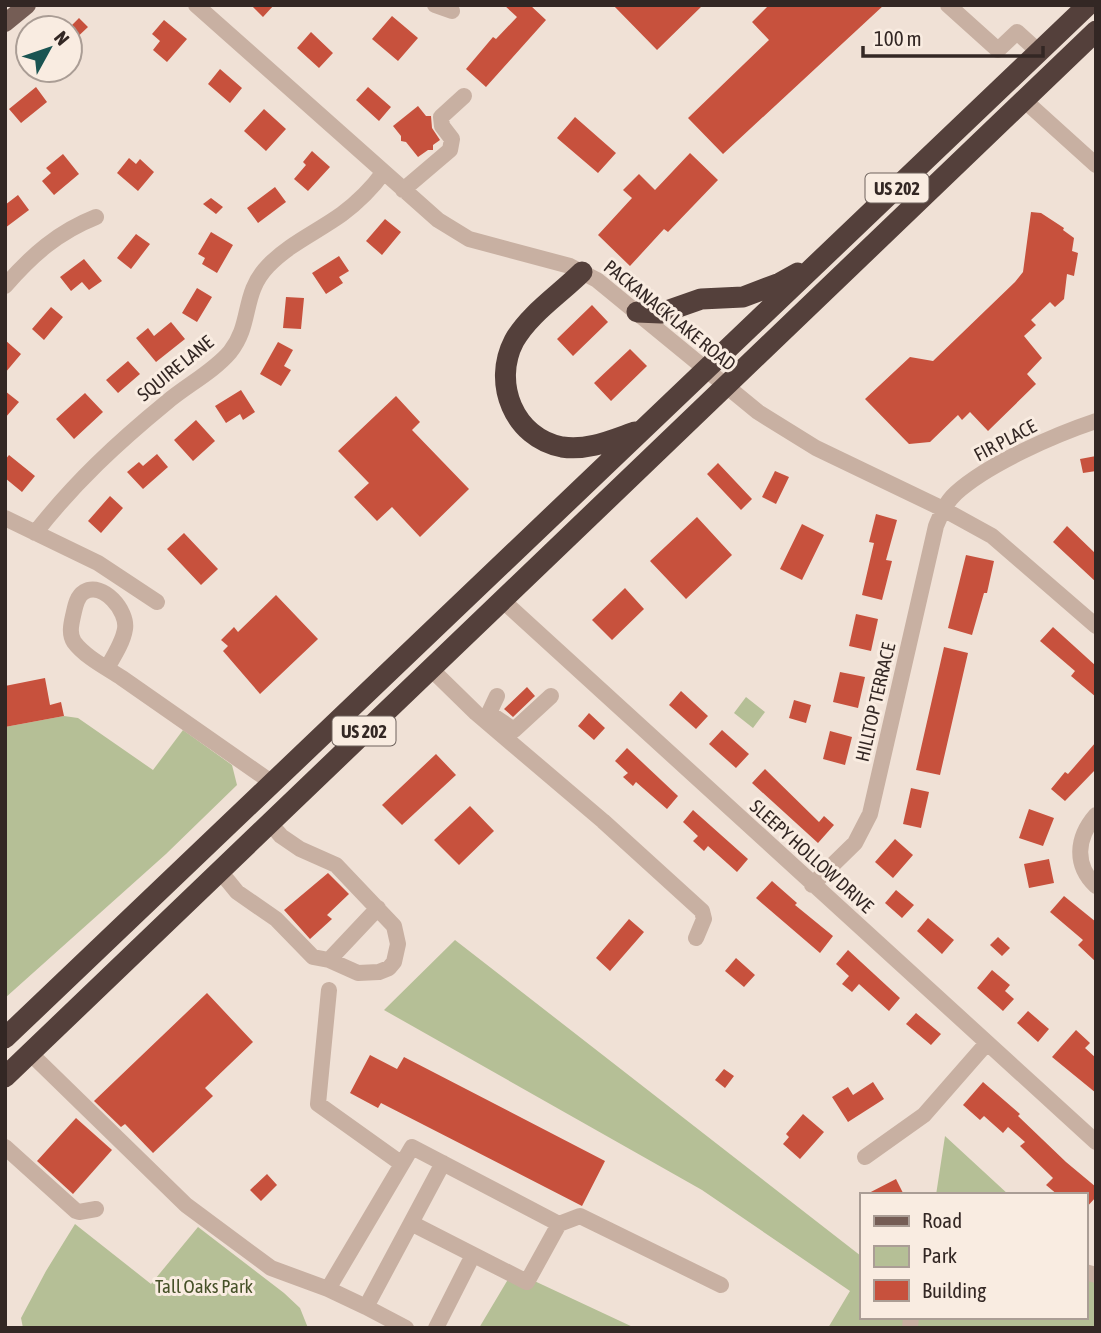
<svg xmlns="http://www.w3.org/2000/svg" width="1101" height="1333" font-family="'Asap Condensed',sans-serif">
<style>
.green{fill:#b5bf96}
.building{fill:#c7513d}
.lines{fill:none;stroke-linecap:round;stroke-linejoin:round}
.minor{stroke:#c8b0a2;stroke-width:16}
.major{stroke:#755d55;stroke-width:18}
.highway{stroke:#54403b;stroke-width:21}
.labels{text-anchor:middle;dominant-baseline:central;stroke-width:6;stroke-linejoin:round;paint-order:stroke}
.shield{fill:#f9ece1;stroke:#6e625d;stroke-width:2}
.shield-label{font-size:18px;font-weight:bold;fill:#332724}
.street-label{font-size:19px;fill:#332724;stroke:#f9ece1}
.park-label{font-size:19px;fill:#465128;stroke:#f9ece1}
</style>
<rect width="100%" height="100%" fill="#f0e1d6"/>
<!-- green -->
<path class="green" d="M746,697L765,712L753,728L734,713Z
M64,716L78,718L153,770L183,730L232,765L237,785L166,854L5,998V727Z
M455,940L861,1256V1317H1085V1265L1096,1269V1328H828L850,1291L702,1190L384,1010Z
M945,1136L1009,1195H936Z
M75,1224L151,1284L198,1227L284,1293L300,1308L308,1328H23L21,1318L46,1271Z
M513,1271L635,1328H479Z"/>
<!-- building -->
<path class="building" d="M251,5H274L263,17Z
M504,5H530L546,20L486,87L466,69L493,37L496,39L517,17Z
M613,5H703L657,50Z
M769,5H884L723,154L688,118L769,40L752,22Z
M392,16L418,38L398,61L372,39Z
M79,18L88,27L70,44V27Z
M164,20L187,39L167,62L153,50L160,41L152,34Z
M311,32L333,53L319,68L297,48Z
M220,69L242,88L230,103L208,84Z
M36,87L47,102L21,123L9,109Z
M368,87L391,107L379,121L356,100Z
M418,106L426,116H431L432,128L440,140L433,145V150H428L418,157L406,142L401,141V136L393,126Z
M264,109L286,129L266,151L244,131Z
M575,117L616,153L598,173L557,138Z
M312,151L330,167L308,191L294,179L306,165L303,162Z
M690,153L718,180L668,232L664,229L630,266L598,235L632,198L623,190L639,174L655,190Z
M63,154L79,174L54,195L42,181L51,173L46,168Z
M129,158L136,164L140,159L154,172L138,191L117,173Z
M275,187L286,202L258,223L247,208Z
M18,195L29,210L5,228V205Z
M211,198L223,207L216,214L203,204Z
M1031,212L1041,213L1064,228L1063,230L1074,238L1072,251L1078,253L1074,276L1067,274L1064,299L1055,307L1050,302L1031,320L1036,325L1024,336L1042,358L1027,374L1036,384L988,431L970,412L962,420L958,415L930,442L909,444L865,399L910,357L933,361L1015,282L1023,272Z
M385,219L401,232L382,255L366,241Z
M211,232L233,245L217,273L202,264L205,258L198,254Z
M136,234L150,244L131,269L117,258Z
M339,256L349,271L339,277L343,283L326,294L312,273Z
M84,259L102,281L89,290L82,282L71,291L60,277Z
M197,288L212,297L197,322L182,313Z
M286,297L304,298L301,329L283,328Z
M592,305L608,322L573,356L557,339Z
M51,307L63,317L44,340L32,329Z
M171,322L185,339L156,362L136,338L148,328L154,336Z
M5,340L21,354L5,373Z
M278,342L293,350L284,366L291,370L281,386L260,374Z
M630,349L647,366L611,401L594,383Z
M128,361L140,374L118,393L106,380Z
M241,390L255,412L243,420L240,414L226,423L215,406Z
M5,391L19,402L5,418Z
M85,393L103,412L74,439L56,419Z
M396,396L420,422L412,430L469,489L420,537L392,507L377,521L354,497L369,483L338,451Z
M196,420L215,441L193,461L174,440Z
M157,454L168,467L143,489L127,472L139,462L143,466Z
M9,455L35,476L22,492L5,478V460Z
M1096,456V471L1083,473L1080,459Z
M718,463L752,499L741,510L707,474Z
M775,471L789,477L776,504L762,497Z
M110,496L123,508L101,533L88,521Z
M876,514L897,520L886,560L892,561L882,600L862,595L874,543L869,542Z
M697,517L732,555L686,599L650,561Z
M802,524L824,535L802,580L780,569Z
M1067,526L1096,554V582L1053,542Z
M184,533L218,569L201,585L167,549Z
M966,555L994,561L987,593H984L972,635L948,628Z
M625,588L644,609L612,640L592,620Z
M276,595L318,639L260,694L223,651L228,646L221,640L234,627L238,632Z
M856,614L878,619L871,651L849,646Z
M1053,627L1096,666V697L1071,676L1075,671L1040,641Z
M944,647L968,653L940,775L916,770Z
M840,672L865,677L858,708L833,702Z
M45,678L50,705L61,702L64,716L5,727V686Z
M527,687L535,696L513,717L504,709Z
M681,691L708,716L696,729L669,705Z
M794,700L811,705L806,723L789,718Z
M589,713L605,728L594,740L578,726Z
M722,730L749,754L736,768L709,744Z
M830,731L852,737L845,765L823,759Z
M1096,742V769L1065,801L1051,789L1065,772L1068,774Z
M627,748L678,796L667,809L636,782L633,786L623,777L628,773L615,761Z
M436,754L456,775L402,825L382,805Z
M765,769L819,822L824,816L834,825L818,843L752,783Z
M911,788L929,792L921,828L903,824Z
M470,806L494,831L459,865L434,840Z
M1029,809L1054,818L1043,846L1019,838Z
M693,810L748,859L737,872L708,846L704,851L693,841L698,836L683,822Z
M895,839L913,855L893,878L875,862Z
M1049,859L1054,883L1029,888L1024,864Z
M328,873L349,894L327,915L332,919L310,939L284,910Z
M772,881L797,903L795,905L833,936L820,953L756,898Z
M896,890L914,905L902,918L885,903Z
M1064,896L1096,922V962L1078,945L1083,940L1050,912Z
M928,918L954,940L942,954L917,931Z
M629,919L644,932L610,971L596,958Z
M998,937L1010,948L1002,956L990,945Z
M848,950L900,998L889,1011L859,984L852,992L842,984L849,976L836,964Z
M736,958L755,975L744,987L725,971Z
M992,970L1010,985L1005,991L1014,999L1003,1011L977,988Z
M207,993L253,1042L205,1088L213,1096L153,1153L125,1124L121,1127L94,1101Z
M1028,1011L1049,1029L1038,1042L1017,1023Z
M916,1013L941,1034L931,1045L906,1024Z
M1076,1030L1090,1043L1085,1048L1096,1058V1093L1052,1057Z
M370,1055L397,1069L404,1057L605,1161L582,1206L381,1103L378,1108L350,1093Z
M724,1069L734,1076L725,1088L715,1080Z
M873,1082L884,1099L848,1122L832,1097L848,1087L853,1095Z
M983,1082L1020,1114L1018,1116L1066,1162L1096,1187V1197L1085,1209V1195H1058L1046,1185L1053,1178L1020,1146L1025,1142L1008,1127L1003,1133L984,1116L980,1120L963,1105Z
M803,1114L824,1132L800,1159L783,1144L789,1137L786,1134Z
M76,1118L112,1150L73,1194L37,1161Z
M267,1174L277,1185L261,1201L250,1190Z
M896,1179L904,1195H865Z"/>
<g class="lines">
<!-- minor -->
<path class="minor" d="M196,5L438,220L469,239L570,266L597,280L758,412L816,448L943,509L992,536L1096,626
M435,5L452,11
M948,5L998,50L1017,32L1039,52
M1024,100L1096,165
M403,190L450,150L452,139L442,126L441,117L464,96
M5,286C32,255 58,232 96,217
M5,518L98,563L157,602
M35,533C75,482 117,443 167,402C187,385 213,372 230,352C253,323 241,294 268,266C289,244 317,232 342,214C358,202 372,188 383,173
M501,599L1096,1142
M107,668C114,656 123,642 125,629C128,611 103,581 84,592C76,597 75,608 73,616C71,625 69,634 74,642C85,657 107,668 122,678L274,784
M430,668L476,713L603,821L702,911L704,919L696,938
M497,696L489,713L514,730L551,696
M1096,815C1076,838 1074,865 1096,886
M219,870L237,892L276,919L313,957L329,960L358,973L379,972L389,968L394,962L398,944L394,926L336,865L300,849L281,836L269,822
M812,885L855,843L870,814L936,526C941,514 946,502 956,493C988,464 1054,435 1096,421
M329,960L378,908
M30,1053L186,1205L271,1268L328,1289L402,1164L318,1104L329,990
M5,1147L76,1211L79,1212L96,1209
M865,1157L924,1115L987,1043
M402,1164L412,1147L559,1224L527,1282L411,1223L443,1163
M559,1224L580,1216L721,1285
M1085,1272L1096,1275
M328,1289L366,1307
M406,1328L366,1307L411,1223
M436,1328L473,1255
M910,1328L911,1317"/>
<!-- major -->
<path class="major" d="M5,23L27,5"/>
<!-- highway -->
<path class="highway" d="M582,272C560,294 529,314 514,341C492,383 514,438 562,447C588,451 612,440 635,432
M637,312L661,313L701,299L743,297L780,283L798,273
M5,1038L1088,5
M5,1077L1096,31"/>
</g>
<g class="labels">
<!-- shield labels -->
<g class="shield">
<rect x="865.5" y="173.5" width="63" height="29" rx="5"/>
<rect x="332.5" y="716.5" width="63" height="29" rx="5"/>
</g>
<g class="shield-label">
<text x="897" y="188">US 202</text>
<text x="364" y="731">US 202</text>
</g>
<!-- street labels -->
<g class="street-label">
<text transform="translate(670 315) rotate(39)">PACKANACK LAKE ROAD</text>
<text transform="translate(175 368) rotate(-39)">SQUIRE LANE</text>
<text transform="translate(1005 440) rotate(-28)">FIR PLACE</text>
<text transform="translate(875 702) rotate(-77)">HILLTOP TERRACE</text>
<text transform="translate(812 856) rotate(42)">SLEEPY HOLLOW DRIVE</text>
</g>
<!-- park labels -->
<g class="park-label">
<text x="204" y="1286">Tall Oaks Park</text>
</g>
</g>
<!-- border -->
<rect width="1101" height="1333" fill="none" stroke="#332724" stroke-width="14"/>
<!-- legend -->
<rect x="860" y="1193" width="228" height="126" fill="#f9ece1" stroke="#aa9d95" stroke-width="2"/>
<rect x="874" y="1216" width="35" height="10" fill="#755d55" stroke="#aa9d95" stroke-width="2"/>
<text x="922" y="1228" font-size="21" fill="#332724">Road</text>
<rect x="874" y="1246" width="35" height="21" fill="#b5bf96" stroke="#aa9d95" stroke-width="2"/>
<text x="922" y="1263" font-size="21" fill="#332724">Park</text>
<rect x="874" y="1280" width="35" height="21" fill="#c7513d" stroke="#aa9d95" stroke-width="2"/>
<text x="922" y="1298" font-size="21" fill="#332724">Building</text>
<!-- north arrow -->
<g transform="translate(49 49) rotate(50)"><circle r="33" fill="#f9ece1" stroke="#aa9d95" stroke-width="2"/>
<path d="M0-5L12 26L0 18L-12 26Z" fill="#1a5452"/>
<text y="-10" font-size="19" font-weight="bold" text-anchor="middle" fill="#332724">N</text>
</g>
<!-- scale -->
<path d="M863 46v10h180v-10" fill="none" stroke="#332724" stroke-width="3.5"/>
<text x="874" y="46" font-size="21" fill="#332724" stroke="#f9ece1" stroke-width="5" paint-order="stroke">100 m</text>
</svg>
